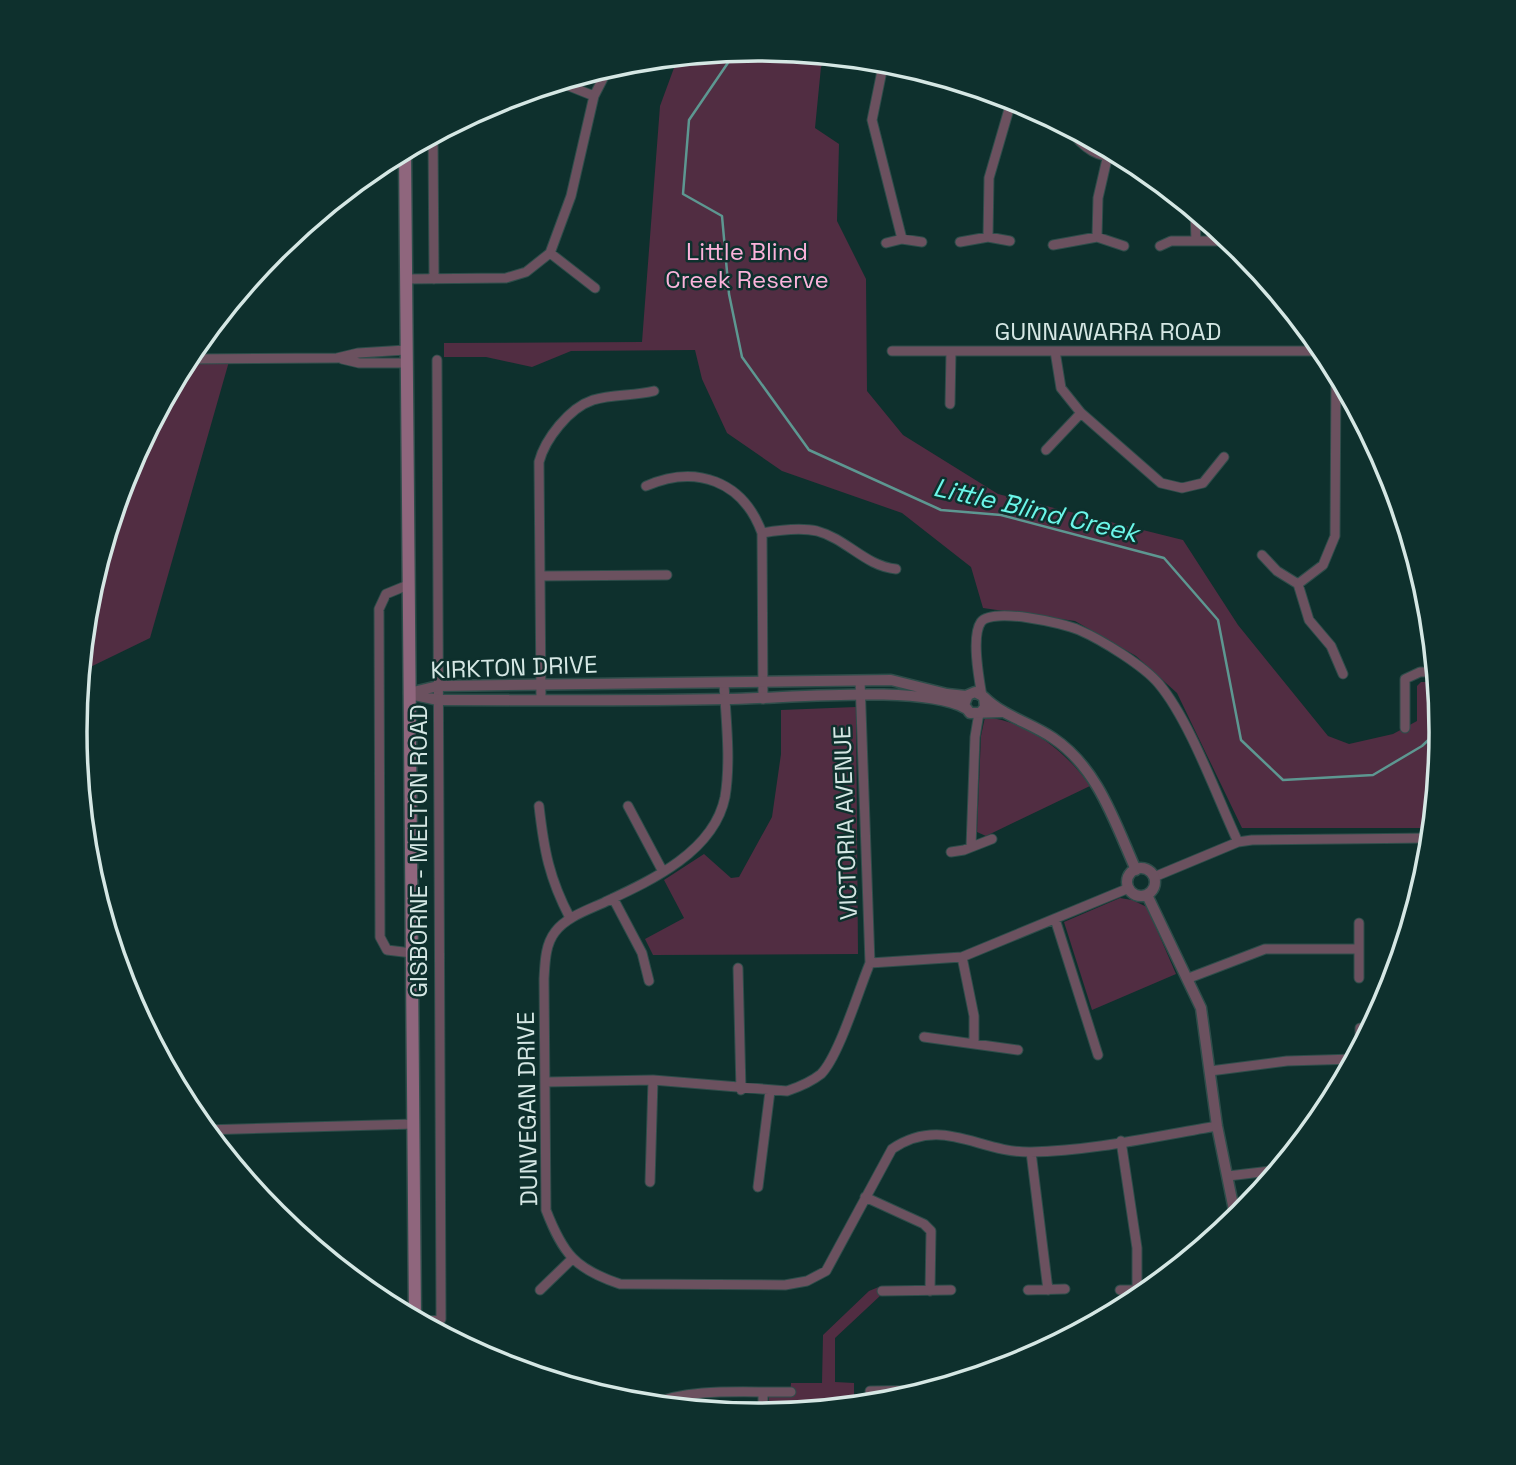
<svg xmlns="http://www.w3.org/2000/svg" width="1516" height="1465" font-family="'Space Grotesk',sans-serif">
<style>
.green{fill:#512d42}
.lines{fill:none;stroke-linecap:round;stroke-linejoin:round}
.stream{stroke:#5d9791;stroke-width:2.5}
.minor-casing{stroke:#2e4d4a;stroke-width:11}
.tertiary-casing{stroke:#2e4d4a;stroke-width:13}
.secondary-casing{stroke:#2e4d4a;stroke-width:15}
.minor{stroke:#6b515f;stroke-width:9}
.tertiary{stroke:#6b515f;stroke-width:10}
.secondary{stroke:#8f667d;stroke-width:12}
.labels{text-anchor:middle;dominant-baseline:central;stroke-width:5;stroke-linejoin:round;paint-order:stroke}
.park-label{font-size:24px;fill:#fbb3db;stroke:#0e302d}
.street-label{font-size:24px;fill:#d5e7e4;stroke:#0e302d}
.water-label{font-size:26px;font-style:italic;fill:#6bf6e9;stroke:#0e302d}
.rim{fill:none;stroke:#d5e7e4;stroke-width:3.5}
</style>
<rect width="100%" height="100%" fill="#0e302d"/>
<!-- green -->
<path class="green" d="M758,49L829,56L821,67L815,128L839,144L837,221L866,279L867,391L903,435L998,494L1183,540L1238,625L1328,736L1349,744L1393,734L1417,721V686L1421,682H1436L1441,733L1432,828H1242L1177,693L1136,656L1075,621L983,608L971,567L902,513L782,471L727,433L702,379L695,350L571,351L532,367L486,357H444V343L642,342L660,106L678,57Z
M230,358L150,638L80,672L88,599L98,594L141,444L187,359Z
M856,707L858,954L653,955L645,939L684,918L664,880L704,854L731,878L739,877L772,817L781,754V710Z
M985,717C1027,721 1067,752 1090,786L986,836L977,832L981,736Z
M1120,898L1132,900L1147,907L1176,974L1092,1010L1064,922Z
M881,1286V1295L835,1338V1382L854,1383V1398H889V1403L769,1415V1396L790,1397L791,1383H822L823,1335L869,1291Z"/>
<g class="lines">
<!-- stream -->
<path class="stream" d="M736,51L689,120L683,194L722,216L729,294L742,357L809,450L941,510L1001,515L1164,558L1218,620L1241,740L1283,780L1373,775L1422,746L1441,728"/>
<defs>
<path id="minor" d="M884,61L872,120L902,239
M559,82L594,96
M1068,127C1083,149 1099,159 1125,158
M433,135L434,279
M1195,211L1196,241
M988,237L989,178L1012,99
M1097,237L1098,198L1107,159
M960,242L988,237L1010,241
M886,243L902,239L922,242
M1053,245L1097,237L1124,246
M1160,246L1171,241H1232
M550,253L595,288
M406,279L506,278L526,272L550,253L571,196L594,96L609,67
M892,351H1325
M1055,351L1061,388L1081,413L1161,483L1182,488L1203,483L1224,457
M187,359L337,358L358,353L406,350
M342,359L359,363H407
M950,404L951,352
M1046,450L1081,413
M646,486C696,464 743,481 762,533L763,699
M762,533C779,530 800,527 817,531C847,539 865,566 896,569
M1262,555L1277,571L1298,584L1323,565L1335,536L1336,372
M541,576L667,575
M1298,584L1309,620L1331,646L1343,674
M408,585L386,594L379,609L380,937L387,950L412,953
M860,681L870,963
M724,684C726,720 731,761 725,797C714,852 650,881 605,902C588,910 566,917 555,932C545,945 545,963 544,979L546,1210C563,1254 575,1269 620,1284L785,1285L807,1281L826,1271L892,1149C943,1115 978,1153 1031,1152C1093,1151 1157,1136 1217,1126
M982,696C979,679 971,636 981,622C992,607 1063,623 1079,630C1102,640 1144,666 1159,684C1190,721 1217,797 1238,842
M541,699L539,462C545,439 569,408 593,400C612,394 634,396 654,391
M1405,728V679L1420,672H1435
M539,806C544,850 549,878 570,918
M628,806L662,870
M971,847L975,737L979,713
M951,852L964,850L992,839
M1154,877L1238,842L1252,840L1431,838
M613,898L642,953L649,981
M1055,919L1098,1055
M962,957L974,1016V1043
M738,968L741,1090
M1189,978L1265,949H1359
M1359,978V923
M924,1037L1018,1050
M1360,1049V1028
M1210,1071L1287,1061L1355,1059
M546,1082L653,1080L787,1091C799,1087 811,1082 821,1074C839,1056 859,989 870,963L962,957L1129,888
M204,1130L414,1124
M1121,1141L1137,1248V1289
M1031,1152L1048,1290
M1228,1176L1279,1170
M650,1182L653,1080
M758,1187L770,1091
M865,1197L924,1224L931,1231L930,1291
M540,1290L571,1260
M1028,1290L1065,1289
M1120,1290L1152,1289
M882,1291L951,1290
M418,1322L441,1319L437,360
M870,1391L933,1390
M649,1405C692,1387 745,1393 791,1392
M763,1415V1393"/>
<path id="tertiary" d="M409,693L438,686L891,680L947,694L966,696
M410,694L438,700C534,700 630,701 726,699C781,699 921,684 965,708
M984,697C1003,716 1031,723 1053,738C1098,768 1115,823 1136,870
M981,712L985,707L984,697L975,692L968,695L964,705L970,713L1002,712
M1127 882a14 14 0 1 1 28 0a14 14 0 1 1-28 0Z
M1147,895L1201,1008L1217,1126L1236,1220"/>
<path id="secondary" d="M405,150L415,1320"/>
</defs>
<!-- minor casing -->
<use href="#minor" class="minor-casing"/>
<!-- tertiary casing -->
<use href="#tertiary" class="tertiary-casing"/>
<!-- secondary casing -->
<use href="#secondary" class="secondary-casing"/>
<!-- minor -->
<use href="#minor" class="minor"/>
<!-- tertiary -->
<use href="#tertiary" class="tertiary"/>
<!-- secondary -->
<use href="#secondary" class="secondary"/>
</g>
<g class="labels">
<!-- park labels -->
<g class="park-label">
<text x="747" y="251">Little Blind<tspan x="747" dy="28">Creek Reserve</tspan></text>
</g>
<!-- street labels -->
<g class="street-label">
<text x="1108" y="331">GUNNAWARRA ROAD</text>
<text transform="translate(514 667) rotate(-2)">KIRKTON DRIVE</text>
<text transform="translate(845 823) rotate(-92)">VICTORIA AVENUE</text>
<text transform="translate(418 851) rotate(-90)">GISBORNE - MELTON ROAD</text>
<text transform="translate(527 1109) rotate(-91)">DUNVEGAN DRIVE</text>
</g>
<!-- water labels -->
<g class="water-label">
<text transform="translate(1036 510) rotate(13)">Little Blind Creek</text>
</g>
</g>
<!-- crop -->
<path d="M0 0H1516V1465H0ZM87 732a671 671 0 1 1 1342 0a671 671 0 1 1-1342 0Z" fill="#0e302d" fill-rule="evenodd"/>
<path class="rim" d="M87 732a671 671 0 1 1 1342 0a671 671 0 1 1-1342 0Z"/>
</svg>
